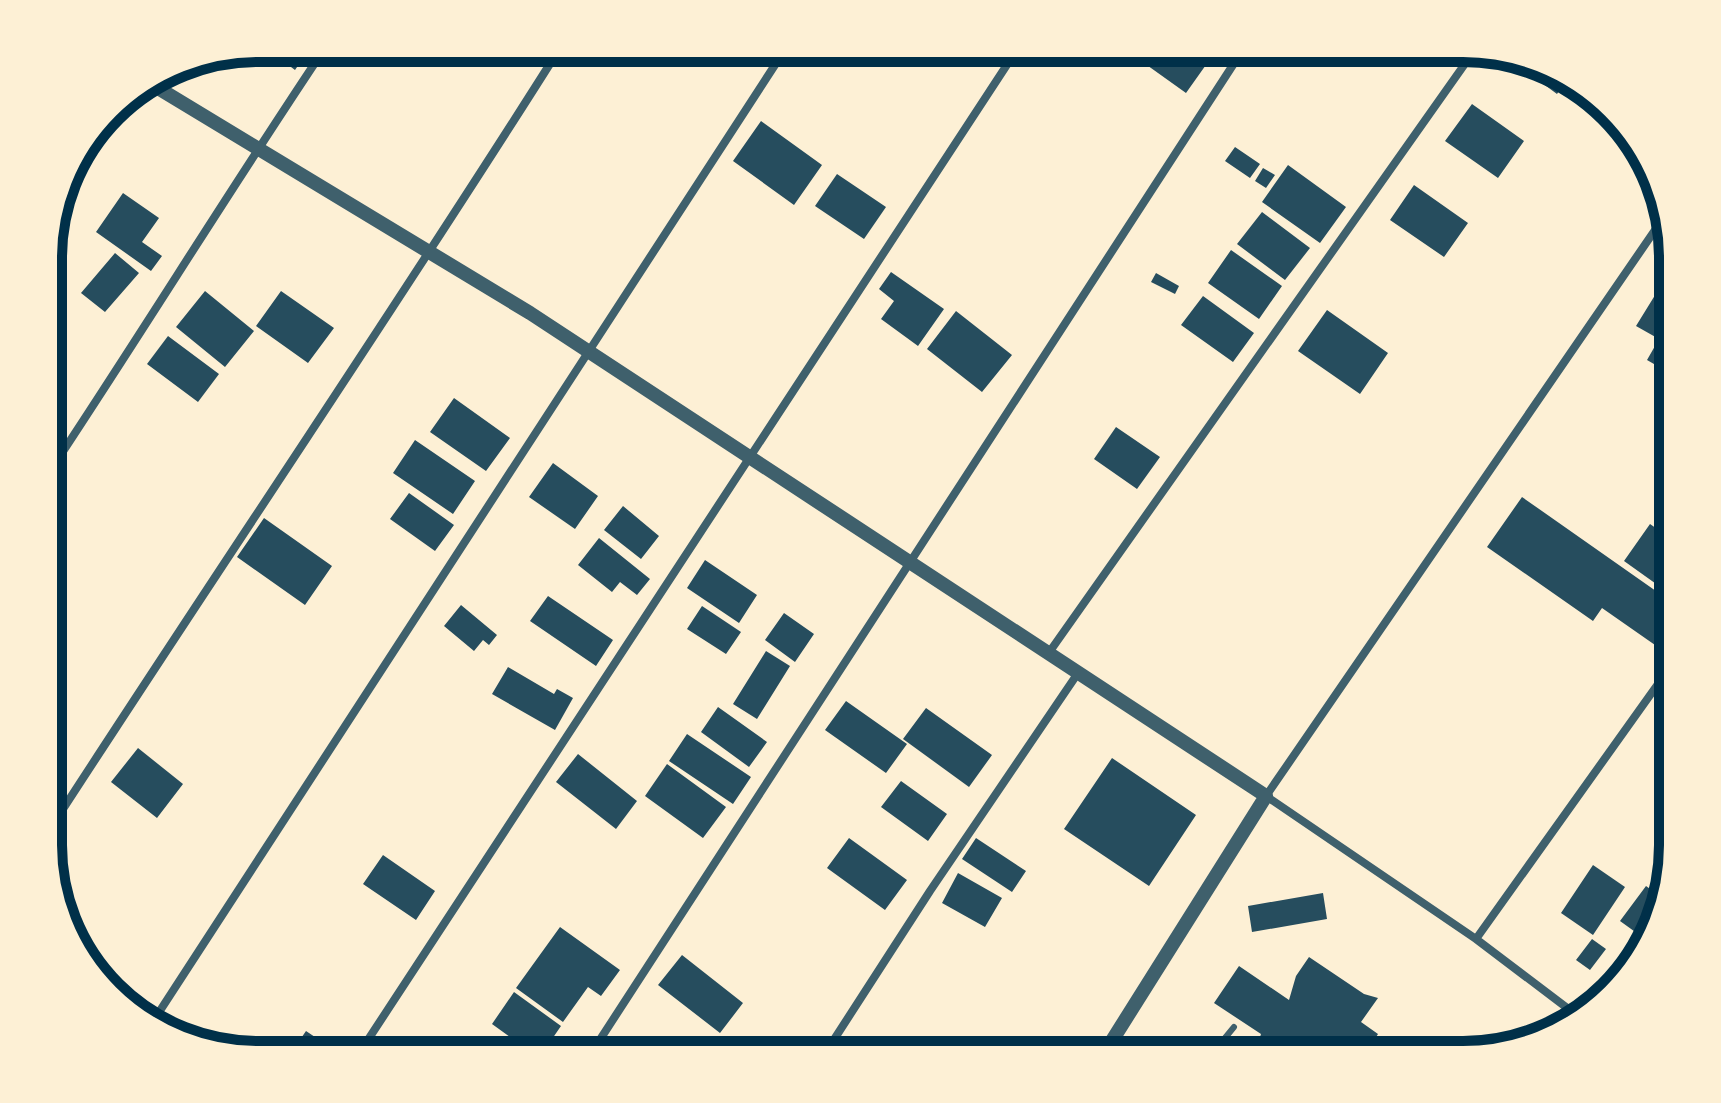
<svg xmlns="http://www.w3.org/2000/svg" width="1721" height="1103" font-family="'Fira Sans Condensed',sans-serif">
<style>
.building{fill:#264d5e}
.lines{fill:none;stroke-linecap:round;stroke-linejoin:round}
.service{stroke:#3f606c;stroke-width:6}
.minor{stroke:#3f606c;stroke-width:8}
.tertiary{stroke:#3f606c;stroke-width:14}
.rim{fill:none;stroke:#003049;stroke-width:10}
</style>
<rect width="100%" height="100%" fill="#fdf0d5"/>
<!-- building -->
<path class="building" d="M280,48H310L295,70L275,55Z
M1155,48H1189L1208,62L1186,93L1144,63Z
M1516,64L1541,72L1567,79L1557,94Z
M1472,104L1524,141L1498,178L1445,141Z
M761,121L822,165L794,205L733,161Z
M1235,147L1260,164L1250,178L1225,161Z
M1288,165L1346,207L1320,243L1262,202Z
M1263,168L1275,175L1266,188L1255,181Z
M837,174L886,207L864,239L815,206Z
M1414,185L1468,223L1444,257L1390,220Z
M123,193L159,218L142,242L162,256L151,271L96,232Z
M1262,212L1310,248L1285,280L1237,244Z
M1231,250L1282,286L1259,319L1208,283Z
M115,253L139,273L105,312L81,293Z
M1673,266V375L1647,360L1659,339L1636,326Z
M891,272L944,309L918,346L881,319L894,301L879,289Z
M1156,273L1179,286L1175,294L1151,282Z
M205,291L254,331L225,367L176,327Z
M281,291L334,328L308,363L256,326Z
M1203,296L1254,333L1233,362L1181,325Z
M1327,310L1388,353L1360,394L1298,351Z
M956,311L1012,355L982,392L927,349Z
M168,336L219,374L198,402L147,364Z
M454,398L510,438L486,471L430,432Z
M1116,427L1160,457L1137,489L1094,459Z
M415,440L475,481L453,514L393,473Z
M553,463L598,496L575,529L529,497Z
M409,493L454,525L435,551L390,519Z
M1522,497L1673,603V621L1655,645L1602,608L1593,621L1487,547Z
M623,506L659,536L641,559L604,530Z
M264,518L332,566L305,605L237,557Z
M1650,524L1673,540V596L1624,561Z
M599,538L650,579L637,595L620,582L612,592L578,565Z
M705,560L757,595L739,623L687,588Z
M548,596L613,640L596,666L530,621Z
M461,605L497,635L489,645L483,640L474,651L444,626Z
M702,606L741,632L726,654L687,629Z
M784,613L814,634L795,662L765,640Z
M766,651L790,666L757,719L733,704Z
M508,667L554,694L557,689L573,698L555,730L492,694Z
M846,701L907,744L886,773L825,730Z
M718,707L767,742L749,767L701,732Z
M926,708L992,755L969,787L903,739Z
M687,734L751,777L733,804L669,761Z
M138,748L183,784L157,818L111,782Z
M578,754L637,801L616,829L556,782Z
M1112,758L1196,815L1149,886L1064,829Z
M667,764L726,807L703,838L645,796Z
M901,781L947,814L928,841L881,807Z
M849,838L907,880L885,910L827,868Z
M976,838L1026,871L1012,892L962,859Z
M383,855L435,891L416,920L363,884Z
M1593,865L1625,887L1593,935L1561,913Z
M958,873L1002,898L985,927L942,903Z
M1646,886L1660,896L1645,939L1620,921Z
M1323,893L1327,919L1252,932L1248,906Z
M560,927L620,970L601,996L588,987L563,1022L516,988Z
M1592,939L1606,949L1590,970L1576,960Z
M682,955L743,1003L720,1033L658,985Z
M1309,957L1364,994L1378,998L1361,1022L1378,1034L1373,1042L1406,1055L1255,1053L1261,1034L1214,1003L1239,966L1289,1000L1296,976Z
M514,992L561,1026L541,1055H535L492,1024Z
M306,1031L327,1045L320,1055H300L293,1050Z
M394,1046L406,1055H387Z"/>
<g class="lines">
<!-- service -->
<path class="service" d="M1211,1055L1234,1027"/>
<!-- minor -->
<path class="minor" d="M50,471C143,331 231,188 325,48
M1048,654L1474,51
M50,829C219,568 394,311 560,48
M1476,939L1673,663
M1579,1017L1476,939L1266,796L1664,217
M152,1023L786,48
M358,1055L1018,48
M590,1055L1244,48
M824,1055L930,891L1078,673"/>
<!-- tertiary -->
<path class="tertiary" d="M148,82L530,313L1266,796L1103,1055"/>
</g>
<!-- crop -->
<path d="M0 0H1721V1103H0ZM258 62H1463A196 196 0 0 1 1659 258V845A196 196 0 0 1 1463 1041H258A196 196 0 0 1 62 845V258A196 196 0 0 1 258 62Z" fill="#fdf0d5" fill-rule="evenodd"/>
<path class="rim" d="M258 62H1463A196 196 0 0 1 1659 258V845A196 196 0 0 1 1463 1041H258A196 196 0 0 1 62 845V258A196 196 0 0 1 258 62Z"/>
</svg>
